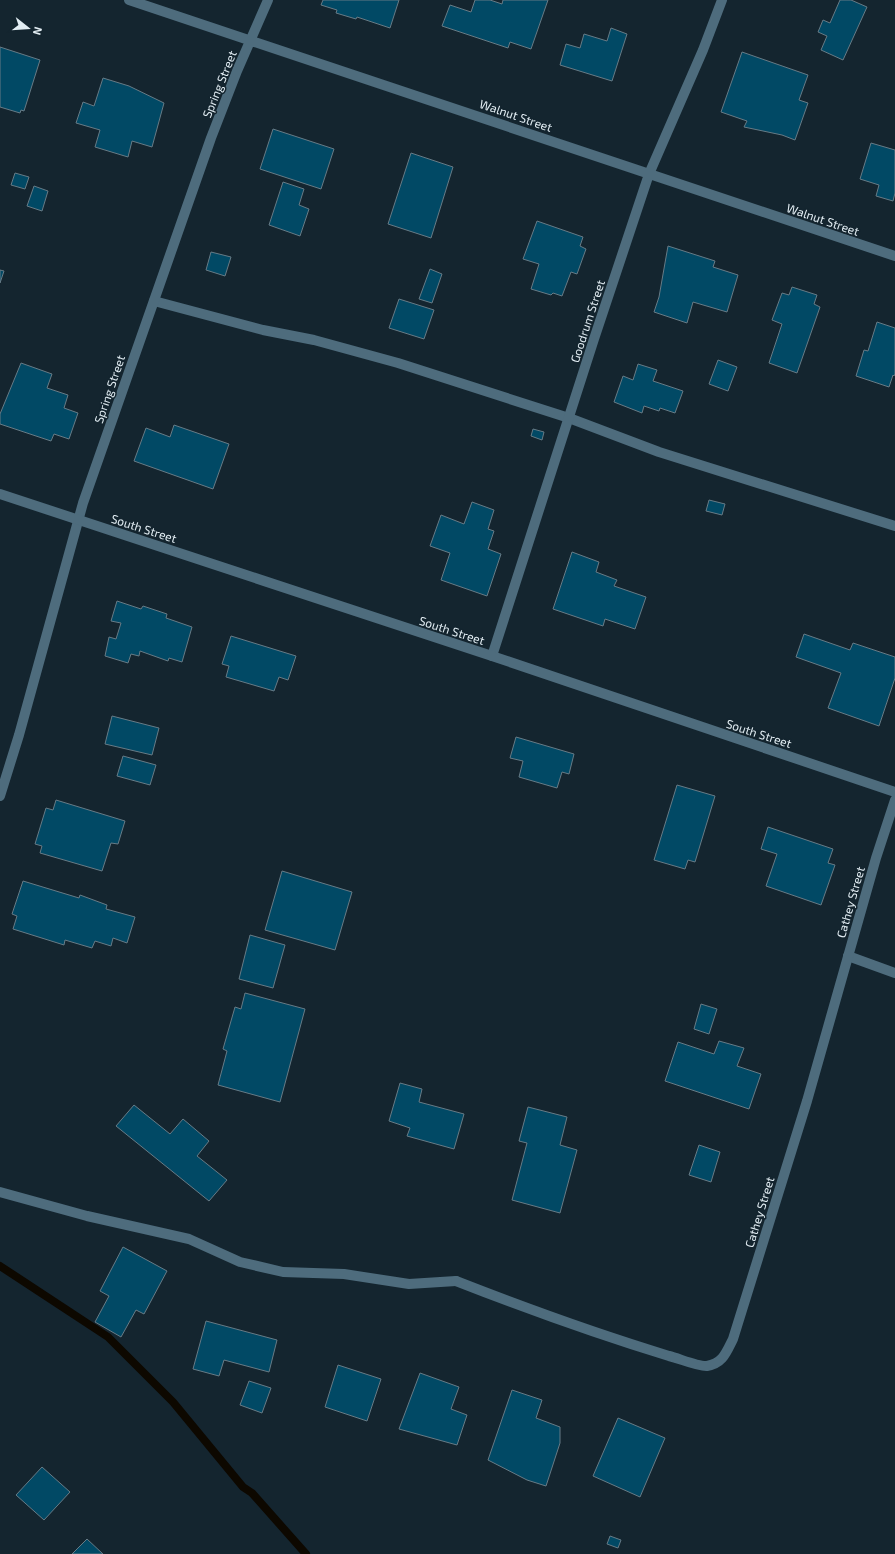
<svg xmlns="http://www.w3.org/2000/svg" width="895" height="1554" font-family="'Exo 2',sans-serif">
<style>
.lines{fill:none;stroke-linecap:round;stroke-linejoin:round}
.stream{stroke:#0d0800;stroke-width:8}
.building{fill:#014965;stroke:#677b86}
.service{stroke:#4e6c7d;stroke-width:10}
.minor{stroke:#4e6c7d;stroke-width:10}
.tertiary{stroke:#4e6c7d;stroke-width:10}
.labels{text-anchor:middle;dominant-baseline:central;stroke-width:3;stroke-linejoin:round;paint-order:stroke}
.street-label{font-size:12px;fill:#e2edf3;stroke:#14252f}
</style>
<rect width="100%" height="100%" fill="#14252f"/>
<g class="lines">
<!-- stream -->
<path class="stream" d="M0,1266L108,1337L173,1402L243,1487L252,1493L306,1554"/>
</g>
<!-- building -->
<path class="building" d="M323,0H399L390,28L357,17L356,19L336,13L337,10L321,5Z
M475,0H490L502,4L503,0H548L531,49L510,42L508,48L442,26L450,5L471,12Z
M840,0H851L867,7L843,60L821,50L827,36L818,32L823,20L830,23Z
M611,28L627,34L612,81L560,65L566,44L580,48L584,34L607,41Z
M0,47L40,60L24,111L21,110L20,113L0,107Z
M742,52L808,75L799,100L808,103L795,140L782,135L744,127L747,121L721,112Z
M103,78L129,86L164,103L152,147L132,141L128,157L95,147L100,130L76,123L83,102L94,106Z
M273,129L334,149L321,189L260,169Z
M871,143L895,150V193L893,201L876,196L879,185L860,179Z
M411,153L453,167L431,238L388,224Z
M15,173L29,177L25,189L11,185Z
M283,182L304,189L299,205L309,209L300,236L269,225Z
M34,186L48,191L42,211L27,206Z
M537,221L583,237L580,246L586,249L577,274L571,272L562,296L553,293L551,295L531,289L539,264L523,259Z
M668,246L715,261L713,267L738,275L727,312L693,302L687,323L654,312L659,297Z
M211,252L231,257L225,276L206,270Z
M430,269L442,274L432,303L419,299Z
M0,270L4,271L0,283Z
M792,287L817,295L814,304L820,307L797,373L769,363L782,324L772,320L782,293L789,295Z
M399,299L434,310L424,339L389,328Z
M877,322L895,328V374L894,376L893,375L889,387L856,376L864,350L868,351Z
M718,360L737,367L728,391L709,384Z
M21,363L52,374L47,388L68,395L64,408L78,413L69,439L54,434L51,441L0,424V414Z
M638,364L657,370L653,381L683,391L675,413L660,408L659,411L644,406L642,413L614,402L623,376L633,380Z
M174,425L229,444L213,489L134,461L146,428L170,437Z
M533,429L544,432L542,440L531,436Z
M709,500L725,504L722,515L706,511Z
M472,502L494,510L488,529L494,531L488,549L501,554L487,596L441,580L450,553L430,546L441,515L464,524Z
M572,552L599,562L596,572L617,580L614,586L646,597L635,629L605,619L603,626L553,609Z
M117,601L141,609L143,606L167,614L166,618L192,627L182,662L169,658L168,661L140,651L139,656L131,654L128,663L105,656L109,637L116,639L121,623L111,621Z
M804,634L850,650L853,643L895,657V678L879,726L828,708L841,673L796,657Z
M231,636L296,656L288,680L279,677L274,691L226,677L229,666L222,664Z
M112,716L159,728L152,755L105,744Z
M516,737L574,754L569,774L562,772L557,788L519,777L523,761L510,758Z
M123,756L156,765L150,785L117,776Z
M677,785L715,796L695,862L688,860L685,869L654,860Z
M56,800L125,821L118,844L111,843L102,871L40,853L42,846L35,844L46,808L53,810Z
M768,827L833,849L828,863L835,865L821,905L766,886L777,854L761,849Z
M282,871L352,892L335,950L265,930Z
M23,881L79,898L80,895L107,905L106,909L135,917L127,943L113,938L111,946L95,941L92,948L65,940L64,945L13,929L17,916L12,914Z
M250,935L285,945L273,988L239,979Z
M245,993L305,1009L280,1102L218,1085L227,1051L223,1049L235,1007L241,1009Z
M701,1004L717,1009L709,1034L694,1029Z
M719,1041L744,1048L737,1066L761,1074L749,1109L665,1081L678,1042L714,1054Z
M400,1083L422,1089L419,1102L464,1114L454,1149L407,1136L410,1128L389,1121Z
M134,1105L170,1134L183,1119L209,1141L197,1156L227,1180L209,1201L116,1126Z
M528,1107L567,1117L560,1145L577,1150L560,1213L512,1200L527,1143L519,1141Z
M699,1145L720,1152L711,1182L689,1175Z
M123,1247L167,1271L144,1314L136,1310L121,1337L95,1322L109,1296L100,1291Z
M206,1321L277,1340L269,1372L224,1360L219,1376L193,1369Z
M338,1365L381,1379L367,1421L325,1407Z
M420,1373L459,1387L451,1409L467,1415L457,1445L399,1429Z
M249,1381L271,1388L262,1413L240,1405Z
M512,1390L542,1400L536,1418L560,1427V1443L546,1486L527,1480L488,1460Z
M618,1418L665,1438L640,1497L593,1476Z
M42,1467L70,1492L44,1520L16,1495Z
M610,1536L621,1540L618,1548L607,1544Z
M87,1539L103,1554H72Z"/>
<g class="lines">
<!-- service -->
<path class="service" d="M154,301L263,330L314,340L398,363L569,418L659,452L895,526
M848,956L895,973
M0,1192L87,1216L189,1239L240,1262L283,1272L344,1274L409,1284L456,1281"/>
<!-- minor -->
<path class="minor" d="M129,0L895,256
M492,656L594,339L649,174L703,50L722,0
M0,796L19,735L83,503L211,138L237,71L268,0
M456,1281C525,1308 597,1334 669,1356C678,1358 699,1367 707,1366C723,1363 726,1353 733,1339L807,1101L876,858L895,800"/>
<!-- tertiary -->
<path class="tertiary" d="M0,494L492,656L895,792"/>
</g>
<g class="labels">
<!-- street labels -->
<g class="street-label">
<text transform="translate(219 84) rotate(-68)">Spring Street</text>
<text transform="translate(516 115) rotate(19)">Walnut Street</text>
<text transform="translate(823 219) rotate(19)">Walnut Street</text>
<text transform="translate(587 321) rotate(-72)">Goodrum Street</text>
<text transform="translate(109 389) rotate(-71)">Spring Street</text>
<text transform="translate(144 528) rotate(18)">South Street</text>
<text transform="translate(452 630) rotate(18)">South Street</text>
<text transform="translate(759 733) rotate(18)">South Street</text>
<text transform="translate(850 902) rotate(-74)">Cathey Street</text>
<text transform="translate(759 1212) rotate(-73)">Cathey Street</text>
</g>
</g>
<!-- north arrow -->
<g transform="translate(28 28) rotate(107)" stroke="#14252f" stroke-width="3" paint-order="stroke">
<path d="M0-3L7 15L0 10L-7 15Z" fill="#e2edf3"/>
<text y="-6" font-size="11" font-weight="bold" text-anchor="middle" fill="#e2edf3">N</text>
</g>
</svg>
